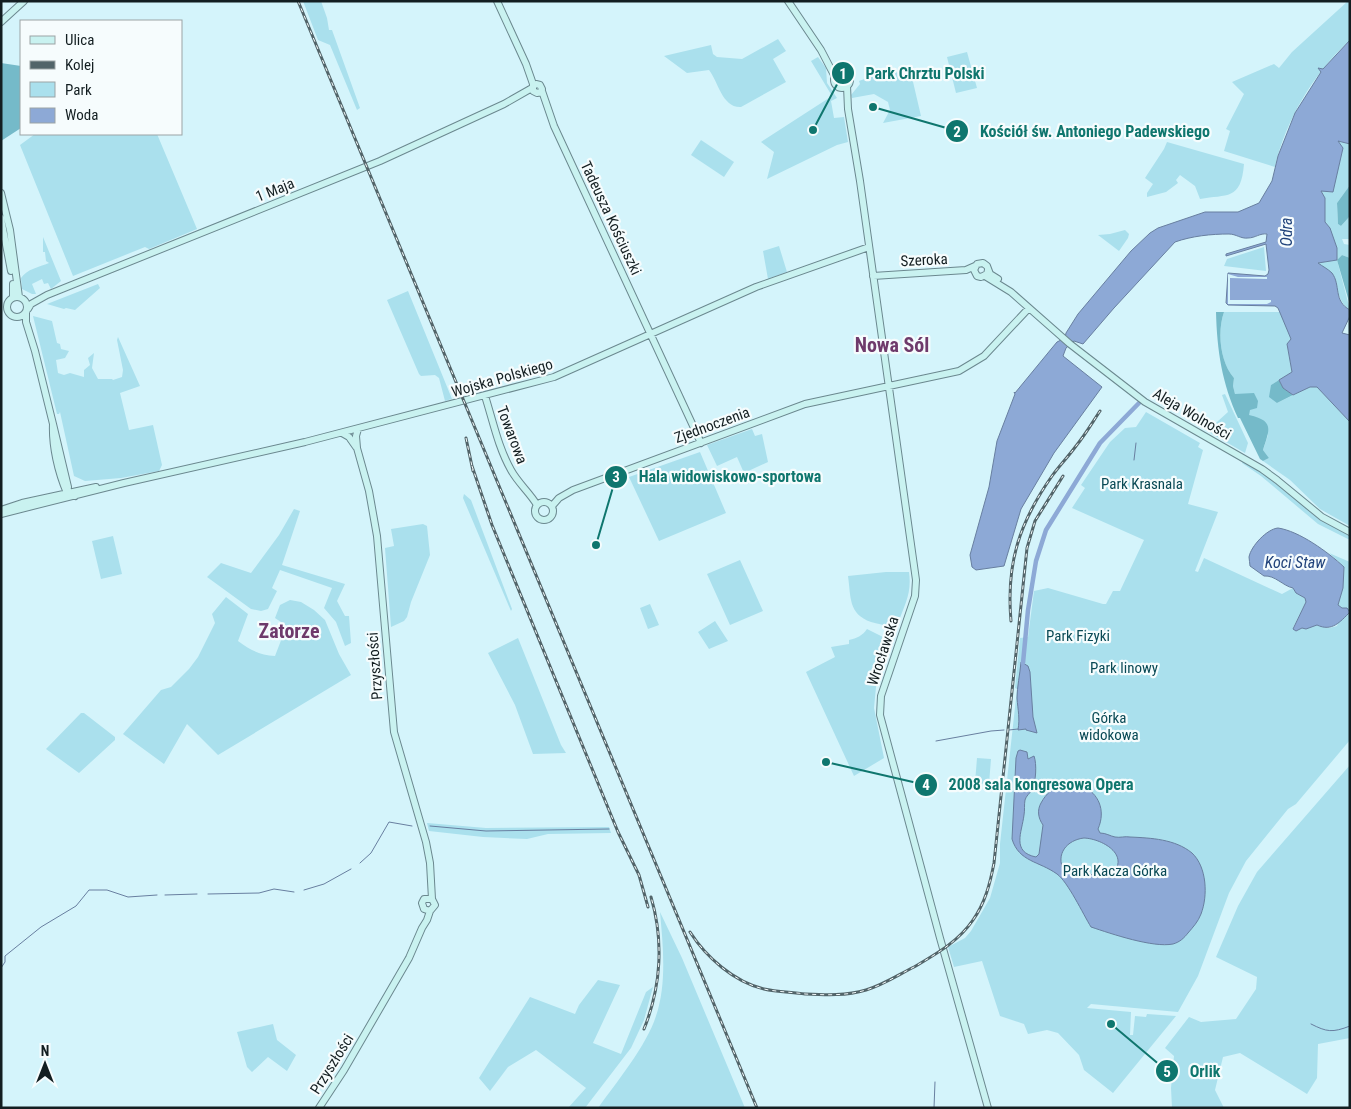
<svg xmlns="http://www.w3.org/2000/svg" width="1351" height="1109" font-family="'Roboto Condensed',sans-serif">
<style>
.green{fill:#aae0ed}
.forest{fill:#75bac9}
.water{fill:#8da9d6;stroke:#687fa0;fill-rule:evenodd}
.pier{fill:#d4f4fb}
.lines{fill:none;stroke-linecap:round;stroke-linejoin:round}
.stream{stroke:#687fa0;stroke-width:1}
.canal{stroke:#8da9d6;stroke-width:4.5}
.secondary-casing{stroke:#6b888f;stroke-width:8}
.secondary{stroke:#c9f2f0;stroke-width:6}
.rail-casing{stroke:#526469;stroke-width:3}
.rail{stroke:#f6fcfd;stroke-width:1;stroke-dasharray:4;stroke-linecap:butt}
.labels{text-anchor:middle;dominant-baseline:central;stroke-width:4.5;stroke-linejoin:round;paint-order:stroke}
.street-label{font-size:15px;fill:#131e21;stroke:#f6fcfd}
.park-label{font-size:15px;fill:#094955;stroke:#f6fcfd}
.water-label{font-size:16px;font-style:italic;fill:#21437b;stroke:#f6fcfd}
.district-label{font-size:20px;font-weight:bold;fill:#6e3a6b;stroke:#f6fcfd}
.leader{fill:none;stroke:#0f766e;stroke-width:2}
.callout-dot{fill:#0f766e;stroke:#f6fcfd;stroke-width:2}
.mark-label{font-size:15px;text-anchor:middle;font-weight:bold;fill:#fff}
.callout-label{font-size:16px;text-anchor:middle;font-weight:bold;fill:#0f766e;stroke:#f6fcfd;stroke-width:4.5;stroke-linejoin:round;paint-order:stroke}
</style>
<rect width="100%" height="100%" fill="#d4f4fb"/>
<!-- green -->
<path class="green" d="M303,1H321L327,18L329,30H332L360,108L357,110L330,45L318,40Z
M1348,1H1350V40C1314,73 1286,119 1275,167L1224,151L1230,131L1226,129L1244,94L1232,82L1274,64L1279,68L1292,52Z
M778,39L786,51L773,59L786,82L741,107C722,108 718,81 709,70L687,73L664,56L711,45L713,54L717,57L742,59Z
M967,52L977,88L956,93L947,57Z
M818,57L826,68L827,83L837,98L831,101L834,118L844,117L848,142L837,145L767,179L774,152L761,142L832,96L811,61Z
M910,69L921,116L883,123L890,110L888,102L874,94L852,98L851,95L860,84L859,81L875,75L876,78Z
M35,134H157L197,229L149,249L145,247L73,276L20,145Z
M701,140L734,162L724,177L691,155Z
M1338,141L1350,144V185L1337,203L1338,224L1341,226L1350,216V239H1342L1344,244L1350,245V258L1342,255L1337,260L1350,310C1340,304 1340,295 1335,286C1329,278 1323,271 1317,263L1337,260L1330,228L1325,222V198L1321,190L1333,192Z
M1167,142L1244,164C1241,201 1227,194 1200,199L1195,186L1180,175L1176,180L1178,183L1166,192L1147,197V193L1153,184L1145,178L1164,149Z
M1125,230L1129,234L1128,238L1119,251L1098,235L1110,234Z
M43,237L61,281L51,289L48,283L44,284L42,279L32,284L36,294H32L22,289L21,278C27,269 39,267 49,263L46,261L45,252H43Z
M779,246L787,272L768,279L763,251Z
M1264,247L1266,271L1224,266L1227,259Z
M98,284L100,288L75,310L66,308L64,309L47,304Z
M408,291L452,399L445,401L439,378L435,375L421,376L419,374L387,300Z
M1224,312H1281L1292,339L1287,344L1292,372L1271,385L1277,403L1310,387H1317L1350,422V526L1320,509L1290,480L1263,461L1269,458L1263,450L1268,435L1248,415L1254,394H1235L1233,386L1234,378C1220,362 1217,332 1224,312Z
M33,316L52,321L57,343L60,344L61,349L69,351L65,358L56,360L58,373L64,375L70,373L84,377V370L90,365L88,358L94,353L92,368L98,379H112L113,380L122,377L123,370L117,340L118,337L140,386L120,393L129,430L153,425L162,465L159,471L121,478L85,481L74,476L60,412L59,414H57Z
M1225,394L1248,443L1245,453L1207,431L1228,412L1222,395Z
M1146,412L1200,443L1198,447L1203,450L1188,504L1218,512L1195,571L1198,572L1204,558L1282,594L1293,588L1296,593L1305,598L1306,602L1293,628L1296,631C1302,628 1310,625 1316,625C1325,626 1325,630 1337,626L1342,608L1338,605L1344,567L1329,553L1350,562V740L1296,804L1288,809L1246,861L1229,893L1198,976L1178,1012L1091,1004L1087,1008L1131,1012L1130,1035H1133L1135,1016L1146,1017L1147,1014L1176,1016L1113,1093L1084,1070L1079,1055L1058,1033L1047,1030L1028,1034L1024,1024L1000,1016L982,961L954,967L948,947L965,938L971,931L990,898L1000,863V844L1017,689L1015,688L1020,638L1028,637L1034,591L1048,588L1103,604H1106L1113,591H1120L1144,540L1072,508L1085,488L1081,485L1110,442L1125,428L1136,427Z
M752,429L755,436L762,434L768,462L744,473L737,457L717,466L707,445Z
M700,452L726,513L659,541L629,477Z
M1243,461L1274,480L1325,521L1350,535V540L1318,524L1261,476L1242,463Z
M464,494L471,500L512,609L511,611L463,498Z
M294,509L300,511L282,565L345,584L337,601L345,616H349L351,643L345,646L336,622L324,608L332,588L280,570L272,588L277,591L268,609L261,611L251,609L207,577L221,563L251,573L279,535Z
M423,524L427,526L430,555L411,602L407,617L404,621L391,627L385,548L394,546L391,529Z
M113,536L122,574L101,579L92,541Z
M740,560L763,611L730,625L707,574Z
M886,572H909C912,593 905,604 898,623L894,626C886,626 879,624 871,622C848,614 851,597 848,576Z
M226,597L248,614L238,641C250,650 260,655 275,656L285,630L284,624L275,618L280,605L290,600L301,602L314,610L325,620L339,654L351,675L218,755L187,724L164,764L123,734L161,690L171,687L189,669L198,657L215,623L212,614Z
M650,604L659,625L648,629L640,608Z
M715,621L728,641L709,649L698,632Z
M867,629L893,642L876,687L874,708L884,758L854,776L806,672L835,657L831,647L849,644V640C857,638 862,636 867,629Z
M518,638L561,745L566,753L533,754L515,705L488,653Z
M81,713H84L115,737V740L79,773L46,749Z
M977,758L991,759L989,784L975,783Z
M1350,765V1038L1318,1044L1317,1078L1307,1094L1240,1053L1223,1057L1215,1090L1224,1108H1172L1171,1088L1174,1056L1165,1048L1189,1017L1201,1022L1236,1019L1256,989L1257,977L1216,957L1238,906L1257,872Z
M427,823L486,828L609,827L611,833L548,834L527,839L483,837L429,831Z
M660,912L682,958L745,1108H598C616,1083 647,1045 656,1016C667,983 663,946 660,912Z
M598,980L620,985L593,1043L621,1054L646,992L653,987L644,1020L631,1048L585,1108H568L586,1088L536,1050L508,1067L490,1091L479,1078L530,997L575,1014L579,1005Z
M273,1024L277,1040L296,1055L287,1071L268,1057L252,1072L247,1067L237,1032Z"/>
<!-- forest -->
<path class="forest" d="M1,63L21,66V128L1,141Z
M1350,185V216L1341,226L1338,224L1337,203Z
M1342,255L1350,258V305L1337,260Z
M1216,312H1224C1217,332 1220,362 1234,378L1233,386L1235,394L1254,393L1258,401L1257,408L1250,410L1249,415C1274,421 1270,428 1263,450L1269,458L1263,461L1260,459L1240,418H1238C1222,383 1217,351 1216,312Z
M1279,380L1283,388L1293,395L1277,403L1269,397L1271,385Z"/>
<!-- water -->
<path class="water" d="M1350,40V144L1338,141L1343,148L1333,192L1321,191L1325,198V222L1330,228L1337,248V260L1318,263C1322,266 1328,269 1332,273C1341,285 1333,301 1350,310V316L1342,333L1350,335V422L1317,387H1310L1293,395L1283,388L1279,380L1292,372L1287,344L1291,339L1278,308L1275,306L1228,305L1226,303L1228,273L1265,276L1268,274L1269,270L1266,244L1226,256V254L1266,242L1267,234C1260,233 1255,238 1248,238C1241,239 1236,234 1229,234C1211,234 1192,236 1175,242L1114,308L1083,344L1074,341L1066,348L1063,356L1102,387L1054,453L1021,509L1004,566L976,570L972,567L970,555L989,487L997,441L1015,394L1014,392L1015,393L1052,348L1057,342L1065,338L1066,333L1078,314L1131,251L1150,233L1158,228L1205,212H1238L1259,203L1272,181L1278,156L1295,113L1321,72L1318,68L1323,69Z
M1278,528C1299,531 1328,552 1344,567L1343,588L1338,605L1342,608H1347L1350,612C1340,622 1332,632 1317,625L1306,629L1302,628L1296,631L1293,629L1306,602L1305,598L1296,593L1293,588C1283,586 1275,575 1264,576L1250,566C1250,563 1249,560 1249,557C1251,546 1267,529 1278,528Z
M1021,662L1028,666L1030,672L1033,717L1037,733L1026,730V729L1018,730C1020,718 1018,711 1017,698C1017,687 1020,674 1021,662Z
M1020,750L1027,752L1028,759L1034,756C1037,764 1036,782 1032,790C1030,793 1026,796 1025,800C1024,805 1025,810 1024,815C1022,832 1011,852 1036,857L1039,854L1043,825C1038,818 1037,810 1041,803C1062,764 1115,790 1098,829L1100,833C1106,833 1110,836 1115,837C1120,838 1125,836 1130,837C1151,838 1175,839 1192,853C1207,867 1208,896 1201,914C1198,922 1193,927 1188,933C1184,938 1180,942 1173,944C1153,948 1112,934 1091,927C1083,914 1068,882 1057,874C1039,861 1019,862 1012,839L1016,758L1018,751ZM1084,838C1104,839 1133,857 1109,877C1096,880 1089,871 1077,870C1072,869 1069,872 1064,871C1055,854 1067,840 1084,838Z"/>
<!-- pier -->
<path class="pier" d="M1228,274L1238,277H1267V279L1230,278V300H1271V302L1267,304H1228Z"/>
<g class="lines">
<!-- stream -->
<path class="stream" d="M1134,460L1136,443
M1108,724L1118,721
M1009,730L1018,729
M936,741L991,731L1004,730
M430,826L486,831L609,829
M360,863L371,853L389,822L412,826
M304,890L324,884L351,869
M208,894L259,893L274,889L294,892
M165,895L197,894
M1,968L5,962V956L41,927L76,906L89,890H107L128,897L157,895
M1311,1024C1327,1032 1332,1033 1350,1026
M934,1108L935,1082"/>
<!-- canal -->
<path class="canal" d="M1023,663L1028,610L1036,561L1046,530L1100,443L1139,403"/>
<defs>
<path id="secondary" d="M497,1L526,64L533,84V91L537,93L541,92L542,89L540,85L536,84L533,86
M788,1L821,50L834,75
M1,22L24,1
M834 80a8 8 0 1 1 16 0a8 8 0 1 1-16 0Z
M847,86L848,109L860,181L916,580L915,596L881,696L880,715L940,938L988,1108
M542,91L554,126L701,443
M1,193L10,230L19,297
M1,218L11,271
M988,270L987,274L981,277L977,276L974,270L977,264L983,263L987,266L990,274L998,279
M873,276L966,270L975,266
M985,276L1011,292L1070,344L1145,402L1262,469L1277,480L1322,517L1350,532
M13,284V297
M7 307a10 10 0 1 1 20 0a10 10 0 1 1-20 0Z
M28,309L31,304L47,295L380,161L504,104L532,88
M26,312V322L35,351L53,424
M485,396C493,421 498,447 511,470C518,483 530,493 537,505
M358,429L356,436L357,448L369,491L377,536L394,732L426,842L430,863L432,899L435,905L430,911L424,909L422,903L424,899H432
M342,433L349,437L356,447
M60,499L67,493L68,487L53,424C52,446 58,472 67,493L75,496
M535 511a9 9 0 1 1 18 0a9 9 0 1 1-18 0Z
M552,506L559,498L573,490L805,404L959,371L984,356L1029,308
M1,510L22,503L96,487
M1,514L124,483L305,442L554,377L756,287L869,247
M319,1108L344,1070L409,958L422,928L427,920L430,911"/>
</defs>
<!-- secondary casing -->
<use href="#secondary" class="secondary-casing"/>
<!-- secondary -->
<use href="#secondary" class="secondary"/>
<defs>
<path id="rail" d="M298,1L757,1108
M466,438L473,471
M472,466L492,525L618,832L639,875L648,907
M1011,621C1006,564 1019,523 1052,476C1059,466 1068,457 1076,446C1085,435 1092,423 1100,411
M690,932C706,957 734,982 764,989C777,992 792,992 805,994C826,995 846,996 866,990C883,985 898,975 914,967C936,954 958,942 973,920C985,903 990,884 994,863L1027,548L1035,521L1063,476
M644,1029C661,987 664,941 651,897"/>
</defs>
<!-- rail casing -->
<use href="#rail" class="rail-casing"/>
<!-- rail -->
<use href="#rail" class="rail"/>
</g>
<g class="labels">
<!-- street labels -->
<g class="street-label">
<text transform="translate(275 190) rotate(-22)">1 Maja</text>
<text transform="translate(611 218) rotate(65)">Tadeusza Kościuszki</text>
<text transform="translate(924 260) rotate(-3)">Szeroka</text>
<text transform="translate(502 378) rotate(-16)">Wojska Polskiego</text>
<text transform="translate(1192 414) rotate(30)">Aleja Wolności</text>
<text transform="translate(712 425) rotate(-20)">Zjednoczenia</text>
<text transform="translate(512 435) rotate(69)">Towarowa</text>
<text transform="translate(883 651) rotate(-72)">Wrocławska</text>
<text transform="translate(375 666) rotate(-94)">Przyszłości</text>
<text transform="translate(332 1064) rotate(-58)">Przyszłości</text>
</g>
<!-- park labels -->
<g class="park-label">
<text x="1142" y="484">Park Krasnala</text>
<text x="1078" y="636">Park Fizyki</text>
<text x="1124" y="668">Park linowy</text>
<text x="1109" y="718">Górka<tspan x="1109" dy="17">widokowa</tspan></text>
<text x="1115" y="871">Park Kacza Górka</text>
</g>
<!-- water labels -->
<g class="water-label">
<text transform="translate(1286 232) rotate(-90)">Odra</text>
<text x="1295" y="562">Koci Staw</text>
</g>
<!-- district labels -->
<g class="district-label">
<text x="892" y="345">Nowa Sól</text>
<text x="289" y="631">Zatorze</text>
</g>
</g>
<!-- callouts -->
<path class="leader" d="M813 130L843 73M873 107L957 131M596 545L616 477M826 762L926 785M1111 1024L1167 1071"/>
<g class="callout-dot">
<circle cx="813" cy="130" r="5"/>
<circle cx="873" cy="107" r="5"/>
<circle cx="596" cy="545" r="5"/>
<circle cx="826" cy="762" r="5"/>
<circle cx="1111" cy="1024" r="5"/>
<circle cx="843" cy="73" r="12"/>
<circle cx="957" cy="131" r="12"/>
<circle cx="616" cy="477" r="12"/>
<circle cx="926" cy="785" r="12"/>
<circle cx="1167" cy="1071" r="12"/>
</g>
<g class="mark-label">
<text x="843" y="79">1</text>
<text x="957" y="137">2</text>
<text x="616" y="482">3</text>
<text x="926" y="790">4</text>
<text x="1167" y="1077">5</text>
</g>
<g class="callout-label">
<text x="925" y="79">Park Chrztu Polski</text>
<text x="1095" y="137">Kościół św. Antoniego Padewskiego</text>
<text x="730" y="482">Hala widowiskowo-sportowa</text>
<text x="1041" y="790">2008 sala kongresowa Opera</text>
<text x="1205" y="1077">Orlik</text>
</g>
<!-- border -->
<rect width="1351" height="1109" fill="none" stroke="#131e21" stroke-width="5"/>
<!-- legend -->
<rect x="20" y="20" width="162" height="115" fill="#f6fcfd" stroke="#9ba3a5"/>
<rect x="30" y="36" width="25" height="8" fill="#c9f2f0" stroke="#9ba3a5"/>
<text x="65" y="45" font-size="15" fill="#131e21">Ulica</text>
<rect x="30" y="61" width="25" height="8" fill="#526469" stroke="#9ba3a5"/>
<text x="65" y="70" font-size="15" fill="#131e21">Kolej</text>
<rect x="30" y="82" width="25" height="15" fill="#aae0ed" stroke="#9ba3a5"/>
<text x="65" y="95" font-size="15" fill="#131e21">Park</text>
<rect x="30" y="108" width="25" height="15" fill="#8da9d6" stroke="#9ba3a5"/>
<text x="65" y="120" font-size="15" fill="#131e21">Woda</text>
<!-- north arrow -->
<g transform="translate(45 1064)" stroke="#f6fcfd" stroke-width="4" paint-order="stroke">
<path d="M0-4L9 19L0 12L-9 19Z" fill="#131e21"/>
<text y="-8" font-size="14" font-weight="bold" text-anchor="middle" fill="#131e21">N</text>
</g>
</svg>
